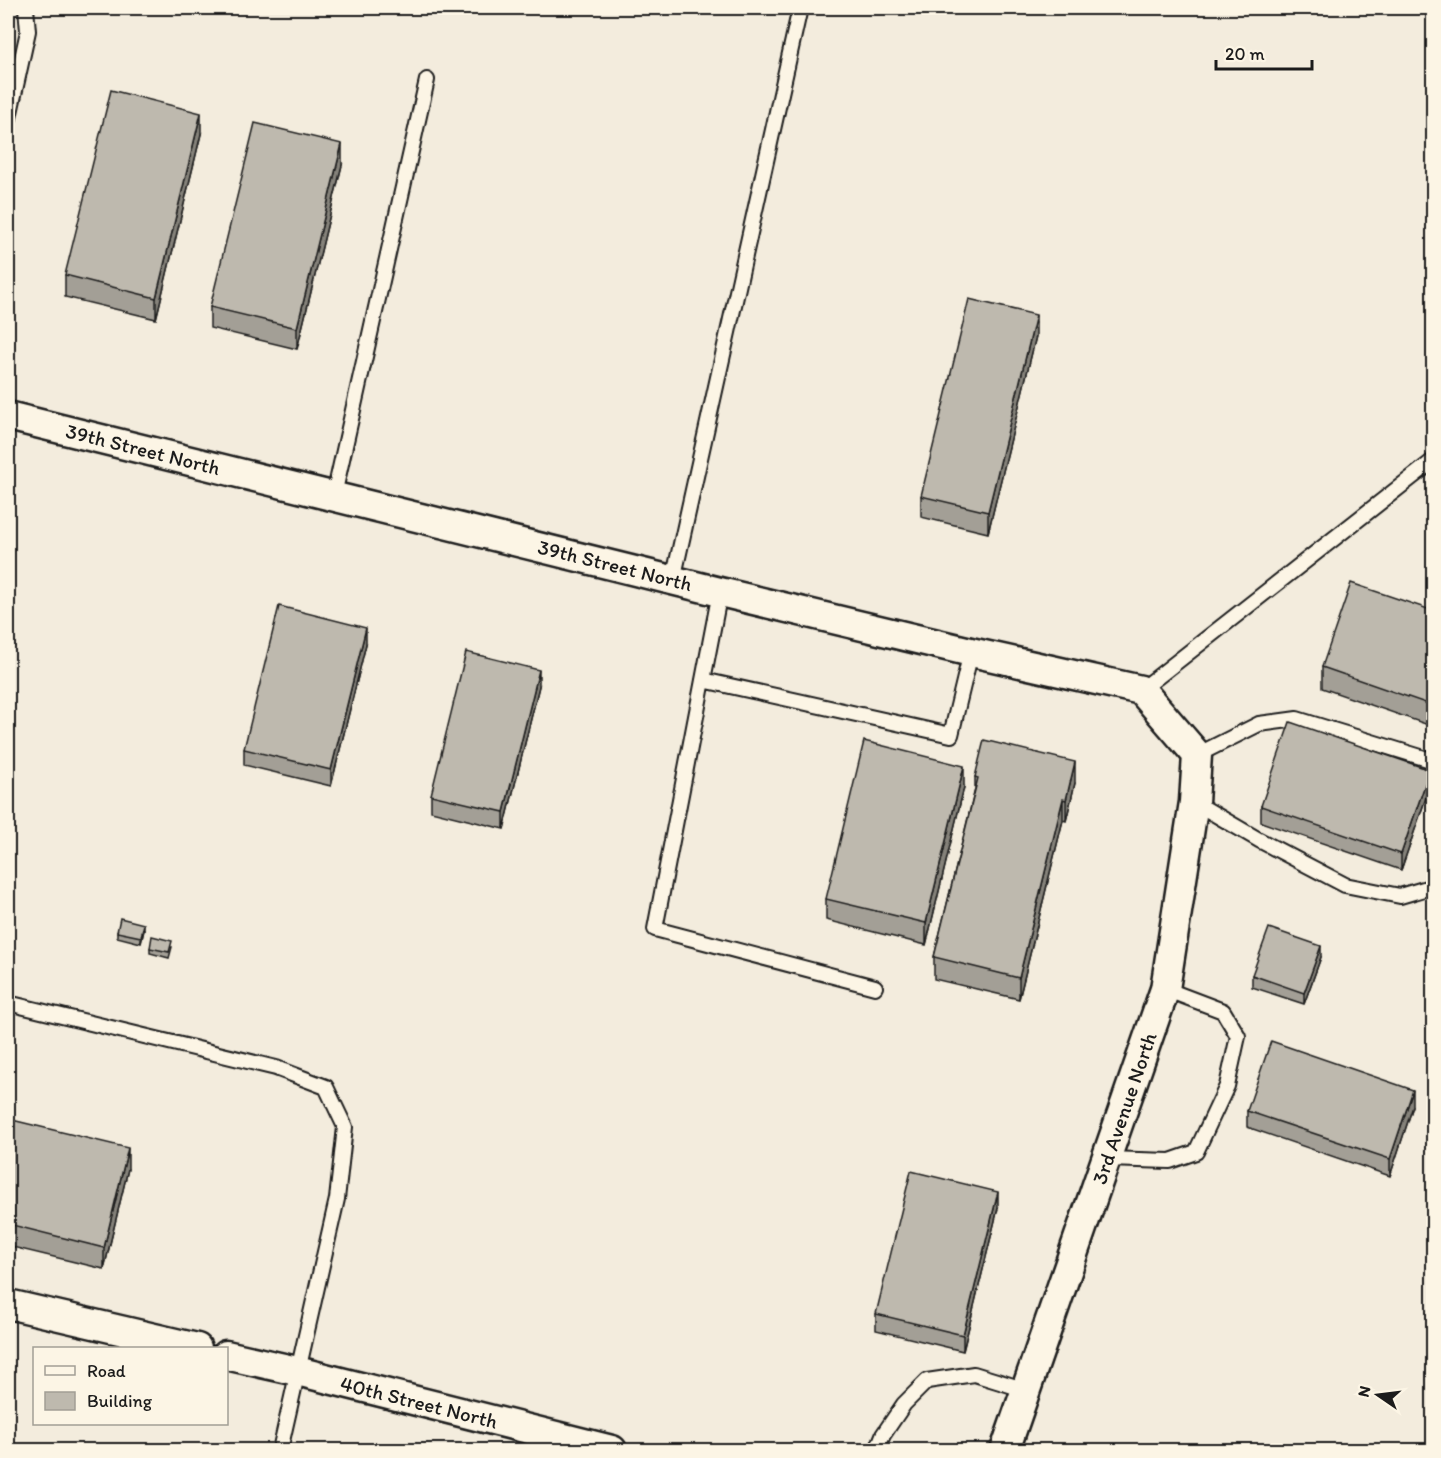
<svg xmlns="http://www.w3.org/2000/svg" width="1441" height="1458" font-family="Itim,sans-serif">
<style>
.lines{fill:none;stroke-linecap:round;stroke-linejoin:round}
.lane-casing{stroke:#1c1c1c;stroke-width:18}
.street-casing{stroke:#1c1c1c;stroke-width:33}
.lane{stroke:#fcf5e5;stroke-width:14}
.street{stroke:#fcf5e5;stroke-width:28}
.wall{fill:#a39f96;stroke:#1c1c1c;stroke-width:1.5}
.shaded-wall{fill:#85827a;stroke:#1c1c1c;stroke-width:1.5}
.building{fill:#beb9ae;stroke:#1c1c1c;stroke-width:1.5}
.labels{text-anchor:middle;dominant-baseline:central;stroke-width:5;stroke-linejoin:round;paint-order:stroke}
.street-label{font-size:21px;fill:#1c1c1c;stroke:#fcf5e5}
</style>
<rect width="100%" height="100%" fill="#f3ecdd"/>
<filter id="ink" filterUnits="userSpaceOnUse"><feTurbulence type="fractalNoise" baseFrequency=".0167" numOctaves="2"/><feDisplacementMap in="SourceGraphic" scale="12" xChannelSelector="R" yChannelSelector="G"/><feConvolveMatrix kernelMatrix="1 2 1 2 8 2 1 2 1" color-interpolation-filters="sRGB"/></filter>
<g filter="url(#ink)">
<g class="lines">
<defs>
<path id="lane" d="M8,122L28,31L26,8
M334,495L427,80
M673,580L800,8
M720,592L655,929L875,987
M703,680L951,735L971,652
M1141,690L1434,460
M1197,755L1259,724L1297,719L1434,761
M1194,802L1259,840L1345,885L1400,896L1434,886
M8,1003L276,1068L326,1087L345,1127L337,1199L280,1450
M1107,1159L1170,1161L1196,1152L1227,1086L1238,1036L1223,1011L1165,989
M877,1450L883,1435L904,1404L927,1381L974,1374L1026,1390"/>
<path id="street" d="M8,416L720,592L971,652L1141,690L1197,755L1194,802L1165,989L1005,1450
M8,1304L197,1348
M226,1355L297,1371L612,1450"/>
</defs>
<!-- lane casing -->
<use href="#lane" class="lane-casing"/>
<!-- street casing -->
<use href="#street" class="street-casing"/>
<!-- lane -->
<use href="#lane" class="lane"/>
<!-- street -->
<use href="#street" class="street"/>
</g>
<!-- wall -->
<path class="wall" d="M201,134L156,319L65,297V275Z
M342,165L297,349L210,328V307Z
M1036,336L988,533L921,517V496Z
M1434,611V727L1322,688V667Z
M366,644L331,786L244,765V749Z
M539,686L504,829L431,811V795Z
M975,777L1075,783L1066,821L1063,820L1019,999L934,979V957L975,789Z
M1430,786L1401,870L1261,822V806Z
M964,787L926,945L826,920V899Z
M144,930L141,943L117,937V932Z
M172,947L169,958L150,953V948Z
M1321,957L1304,1004L1252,987V975Z
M1413,1106L1390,1176L1247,1127V1111Z
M8,1119L128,1169L104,1269L8,1246Z
M998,1208L963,1351L876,1330V1314Z"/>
<!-- shaded-wall -->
<path class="shaded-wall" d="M201,113V134L156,319V298Z
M342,144V165L297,349V328Z
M1036,315V336L988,533V512Z
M366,628V644L331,786V770Z
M539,670V686L504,829V812Z
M1075,762V783L1066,821V800Z
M964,766V787L926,945V923Z
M1430,770V786L1401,870V854Z
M1063,799V820L1019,999V978Z
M144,924V930L141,943V937Z
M1321,946V957L1304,1004V993Z
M1413,1090V1106L1390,1176V1159Z
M128,1148V1169L104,1269V1248Z
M998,1192V1208L963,1351V1335Z"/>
<!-- building -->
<path class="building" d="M111,90L201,113L156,298L65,275Z
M255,123L342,144L297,328L210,307Z
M969,299L1036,315L988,512L921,496Z
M1351,583L1434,611V706L1322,667Z
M279,606L366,628L331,770L244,749Z
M466,652L539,670L504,812L431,795Z
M1290,722L1430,770L1401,854L1261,806Z
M984,740L1075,762L1066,800L1063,799L1019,978L934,957L978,778L975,777Z
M864,741L964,766L926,923L826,899Z
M120,918L144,924L141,937L117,932Z
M1269,928L1321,946L1304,993L1252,975Z
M152,936L172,941L169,952L150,948Z
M1271,1041L1413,1090L1390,1159L1247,1111Z
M8,1119L128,1148L104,1248L8,1224Z
M911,1171L998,1192L963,1335L876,1314Z"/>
</g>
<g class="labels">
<!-- street labels -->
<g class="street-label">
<text transform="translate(143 449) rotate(14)">39th Street North</text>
<text transform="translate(615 565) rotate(14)">39th Street North</text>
<text transform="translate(1124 1108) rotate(-71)">3rd Avenue North</text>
<text transform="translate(419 1402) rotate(14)">40th Street North</text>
</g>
</g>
<!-- margin -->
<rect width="1441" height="1458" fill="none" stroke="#fcf5e5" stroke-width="30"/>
<rect x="15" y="15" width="1411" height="1428" fill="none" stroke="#1c1c1c" stroke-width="2" filter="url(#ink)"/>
<!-- legend -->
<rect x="33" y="1347" width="195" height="78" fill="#fcf5e5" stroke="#a29e95" stroke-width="1.5"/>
<rect x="45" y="1366" width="30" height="9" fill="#fcf5e5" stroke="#a29e95" stroke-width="1.5"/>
<text x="87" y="1377" font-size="18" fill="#1c1c1c">Road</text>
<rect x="45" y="1392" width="30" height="18" fill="#beb9ae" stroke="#a29e95" stroke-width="1.5"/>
<text x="87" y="1407" font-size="18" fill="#1c1c1c">Building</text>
<!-- north arrow -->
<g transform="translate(1378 1395) rotate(284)" stroke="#fcf5e5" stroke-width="4.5" paint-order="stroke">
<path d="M0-4.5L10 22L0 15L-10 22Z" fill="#1c1c1c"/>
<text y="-9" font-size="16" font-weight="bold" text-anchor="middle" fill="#1c1c1c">N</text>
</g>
<!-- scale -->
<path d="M1216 60v9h96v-9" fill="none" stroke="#1c1c1c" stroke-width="3"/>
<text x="1225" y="60" font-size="18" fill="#1c1c1c" stroke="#fcf5e5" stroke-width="4.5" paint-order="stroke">20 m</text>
</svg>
